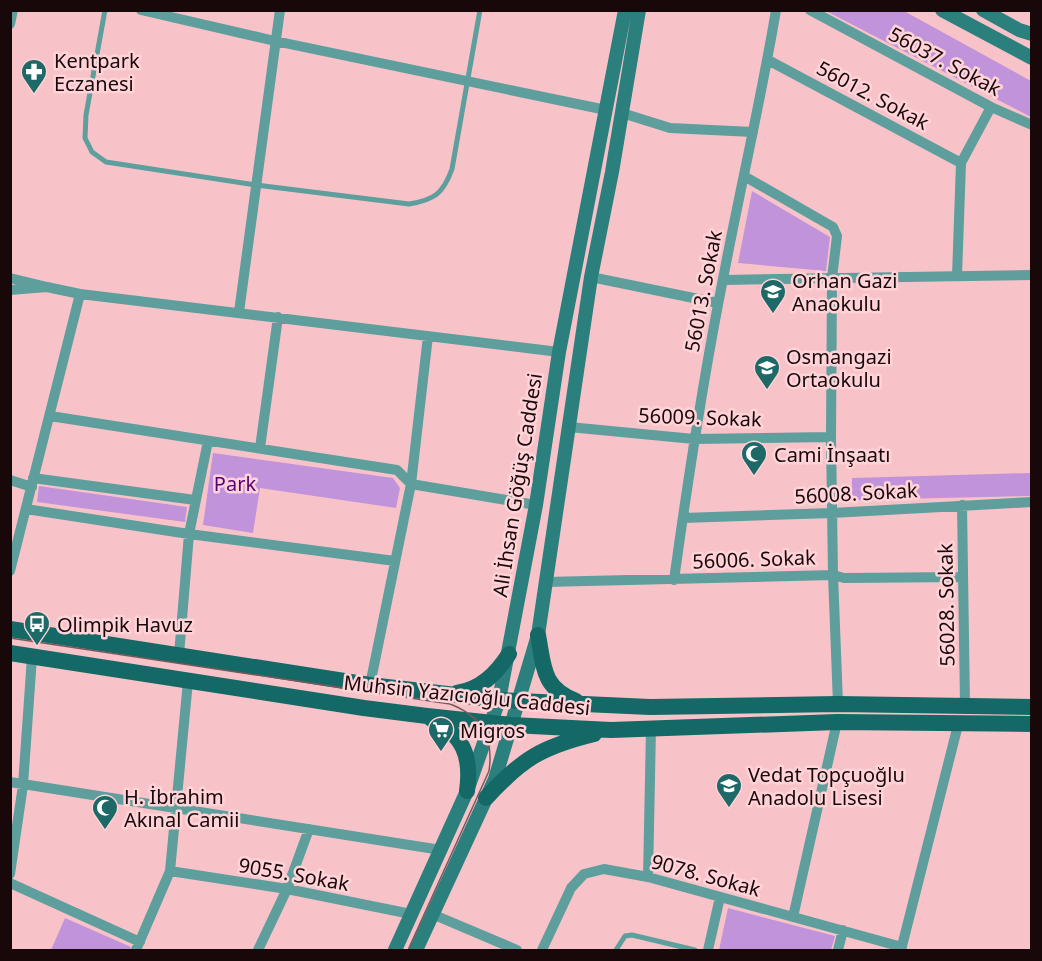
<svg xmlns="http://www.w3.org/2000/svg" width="1042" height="961" font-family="'Noto Sans',sans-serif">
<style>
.green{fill:#c093da}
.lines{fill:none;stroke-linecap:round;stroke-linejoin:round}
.service{stroke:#5e9e9c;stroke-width:5}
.minor{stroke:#5e9e9c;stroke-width:10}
.secondary{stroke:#2b807e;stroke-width:14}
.primary{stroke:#146866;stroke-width:16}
.tram{stroke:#79585b;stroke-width:1.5}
.labels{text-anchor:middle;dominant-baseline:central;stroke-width:5;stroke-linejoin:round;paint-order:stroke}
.poi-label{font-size:20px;fill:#19080a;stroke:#ffd3d7;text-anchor:start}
.street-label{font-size:20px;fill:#19080a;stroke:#ffd3d7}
.park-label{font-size:20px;fill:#590079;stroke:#ffd3d7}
</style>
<rect width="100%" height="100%" fill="#f8c3c8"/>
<!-- green -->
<path class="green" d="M826,11H904L1031,81V117Z
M752,191L830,237L826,271L738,263Z
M213,453L393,478L400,488L396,508L260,488L253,533L203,525Z
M1031,473V496L852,500V478Z
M39,486L187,507L185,522L37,502Z
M728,908L835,936L831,950H719Z
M65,918L131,947L130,950H51Z"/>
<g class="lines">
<!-- service -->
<path class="service" d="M105,10L86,115L85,138L92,152L106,162L256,185L409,204C434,200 443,194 452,169L480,10
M616,950L625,936L632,935L695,950"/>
<!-- minor -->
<path class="minor" d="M141,10L275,41L606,110
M810,10L991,107L1032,125
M10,24L13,10
M768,60L961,163
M622,113L670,128L753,132
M744,176L833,227L837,236L832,278L831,437L833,575L838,704
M957,276L961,163L991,107
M591,277L718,303
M10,278L47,287L10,290
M723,280L1032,275
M47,287L80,294
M239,312L280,10
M50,416L397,470L411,484L536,505
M569,427L694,439L831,437
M260,448L278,317
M33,478L195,500
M10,480L32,487
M962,505L965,705
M26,509L189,534L395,561
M683,518L832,513L1032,502
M10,571L80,294L559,352
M674,580C688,479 703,379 723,279C740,189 761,100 776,10
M545,582L833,575L844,578L963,577
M179,655L189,534L208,441
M370,685L411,484L428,336
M10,782L441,850
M170,871L287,889L411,914
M10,874L23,785L32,657
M648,877L651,728
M10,883L140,942
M432,914L517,950
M793,917L837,722
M136,950L170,871L188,681
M258,950L287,889L309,829
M542,950L571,888L584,874L604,869L648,877L902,947
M708,950L720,897
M838,950L843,930
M901,950L958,725"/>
<!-- secondary -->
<path class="secondary" d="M942,10L1032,58
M983,10L1019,30L1032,34
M395,950L467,791L499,700L536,505L559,352L625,10
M416,950L495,779L538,635L591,277L612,172L639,10"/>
<!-- primary -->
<path class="primary" d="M10,629L370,685L499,700L650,707L838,704L1032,707
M538,635C544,667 542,688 576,701
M10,653L364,708L427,716L512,725L611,730L837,722L1032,724
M457,693C481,689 496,674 509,654
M430,718C463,734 472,756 467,791
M486,798C522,759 541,747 594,734"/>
<!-- tram -->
<path class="tram" d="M10,638L450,704C481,716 494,737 489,771L408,950"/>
</g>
<!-- icons -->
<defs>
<symbol id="pharmacy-pin" viewBox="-11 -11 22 30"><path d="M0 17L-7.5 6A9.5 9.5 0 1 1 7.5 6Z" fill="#1c6967" stroke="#ffd3d7"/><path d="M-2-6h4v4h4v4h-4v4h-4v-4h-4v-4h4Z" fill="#fff"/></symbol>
<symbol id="school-pin" viewBox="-11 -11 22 30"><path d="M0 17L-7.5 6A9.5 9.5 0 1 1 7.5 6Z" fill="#1c6967" stroke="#ffd3d7"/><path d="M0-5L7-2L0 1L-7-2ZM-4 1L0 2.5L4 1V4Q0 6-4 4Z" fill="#fff"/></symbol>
<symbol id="mosque-pin" viewBox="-11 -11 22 30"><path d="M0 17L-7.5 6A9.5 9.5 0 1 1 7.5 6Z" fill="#1c6967" stroke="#ffd3d7"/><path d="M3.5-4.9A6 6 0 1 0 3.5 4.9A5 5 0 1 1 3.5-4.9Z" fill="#fff"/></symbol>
<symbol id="bus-pin" viewBox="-11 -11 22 30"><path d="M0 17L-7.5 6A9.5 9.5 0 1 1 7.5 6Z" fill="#1c6967" stroke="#ffd3d7"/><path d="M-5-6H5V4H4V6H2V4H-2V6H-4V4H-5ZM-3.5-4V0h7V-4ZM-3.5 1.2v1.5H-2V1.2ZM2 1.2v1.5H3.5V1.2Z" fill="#fff"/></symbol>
<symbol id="supermarket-pin" viewBox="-11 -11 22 30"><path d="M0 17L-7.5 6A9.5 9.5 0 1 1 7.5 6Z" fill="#1c6967" stroke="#ffd3d7"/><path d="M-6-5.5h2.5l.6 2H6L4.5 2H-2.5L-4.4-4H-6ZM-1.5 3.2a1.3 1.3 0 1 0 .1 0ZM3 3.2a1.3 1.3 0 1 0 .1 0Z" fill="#fff"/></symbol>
</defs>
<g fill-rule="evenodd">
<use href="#pharmacy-pin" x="19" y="57" width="30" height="40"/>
<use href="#school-pin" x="758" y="277" width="30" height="40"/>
<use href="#school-pin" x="752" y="353" width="30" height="40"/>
<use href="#mosque-pin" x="739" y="439" width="30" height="40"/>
<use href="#bus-pin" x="22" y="609" width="30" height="40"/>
<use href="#supermarket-pin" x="426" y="715" width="30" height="40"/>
<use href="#school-pin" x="714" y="771" width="30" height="40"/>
<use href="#mosque-pin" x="90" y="793" width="30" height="40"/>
</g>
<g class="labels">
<!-- poi labels -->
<g class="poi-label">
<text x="54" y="60">Kentpark<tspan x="54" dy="23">Eczanesi</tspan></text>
<text x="792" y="280">Orhan Gazi<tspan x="792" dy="23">Anaokulu</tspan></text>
<text x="786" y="356">Osmangazi<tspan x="786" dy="23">Ortaokulu</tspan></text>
<text x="774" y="454">Cami İnşaatı</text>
<text x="57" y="624">Olimpik Havuz</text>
<text x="460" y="730">Migros</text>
<text x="748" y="774">Vedat Topçuoğlu<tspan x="748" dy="23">Anadolu Lisesi</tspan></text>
<text x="124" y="796">H. İbrahim<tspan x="124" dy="23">Akınal Camii</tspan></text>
</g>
<!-- street labels -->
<g class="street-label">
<text transform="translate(945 61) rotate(28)">56037. Sokak</text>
<text transform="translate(873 95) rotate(28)">56012. Sokak</text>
<text transform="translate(703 291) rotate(-79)">56013. Sokak</text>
<text transform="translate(700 417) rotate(2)">56009. Sokak</text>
<text transform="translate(517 485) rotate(-81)">Ali İhsan Göğüş Caddesi</text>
<text transform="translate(856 493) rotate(-3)">56008. Sokak</text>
<text transform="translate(754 559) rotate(-2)">56006. Sokak</text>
<text transform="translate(946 605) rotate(-91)">56028. Sokak</text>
<text transform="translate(467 695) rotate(6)">Muhsin Yazıcıoğlu Caddesi</text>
<text transform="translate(294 874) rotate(10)">9055. Sokak</text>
<text transform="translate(706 875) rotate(15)">9078. Sokak</text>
</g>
<!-- park labels -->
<g class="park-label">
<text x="235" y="483">Park</text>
</g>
</g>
<!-- border -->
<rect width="1042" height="961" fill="none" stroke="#19080a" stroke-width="24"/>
</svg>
